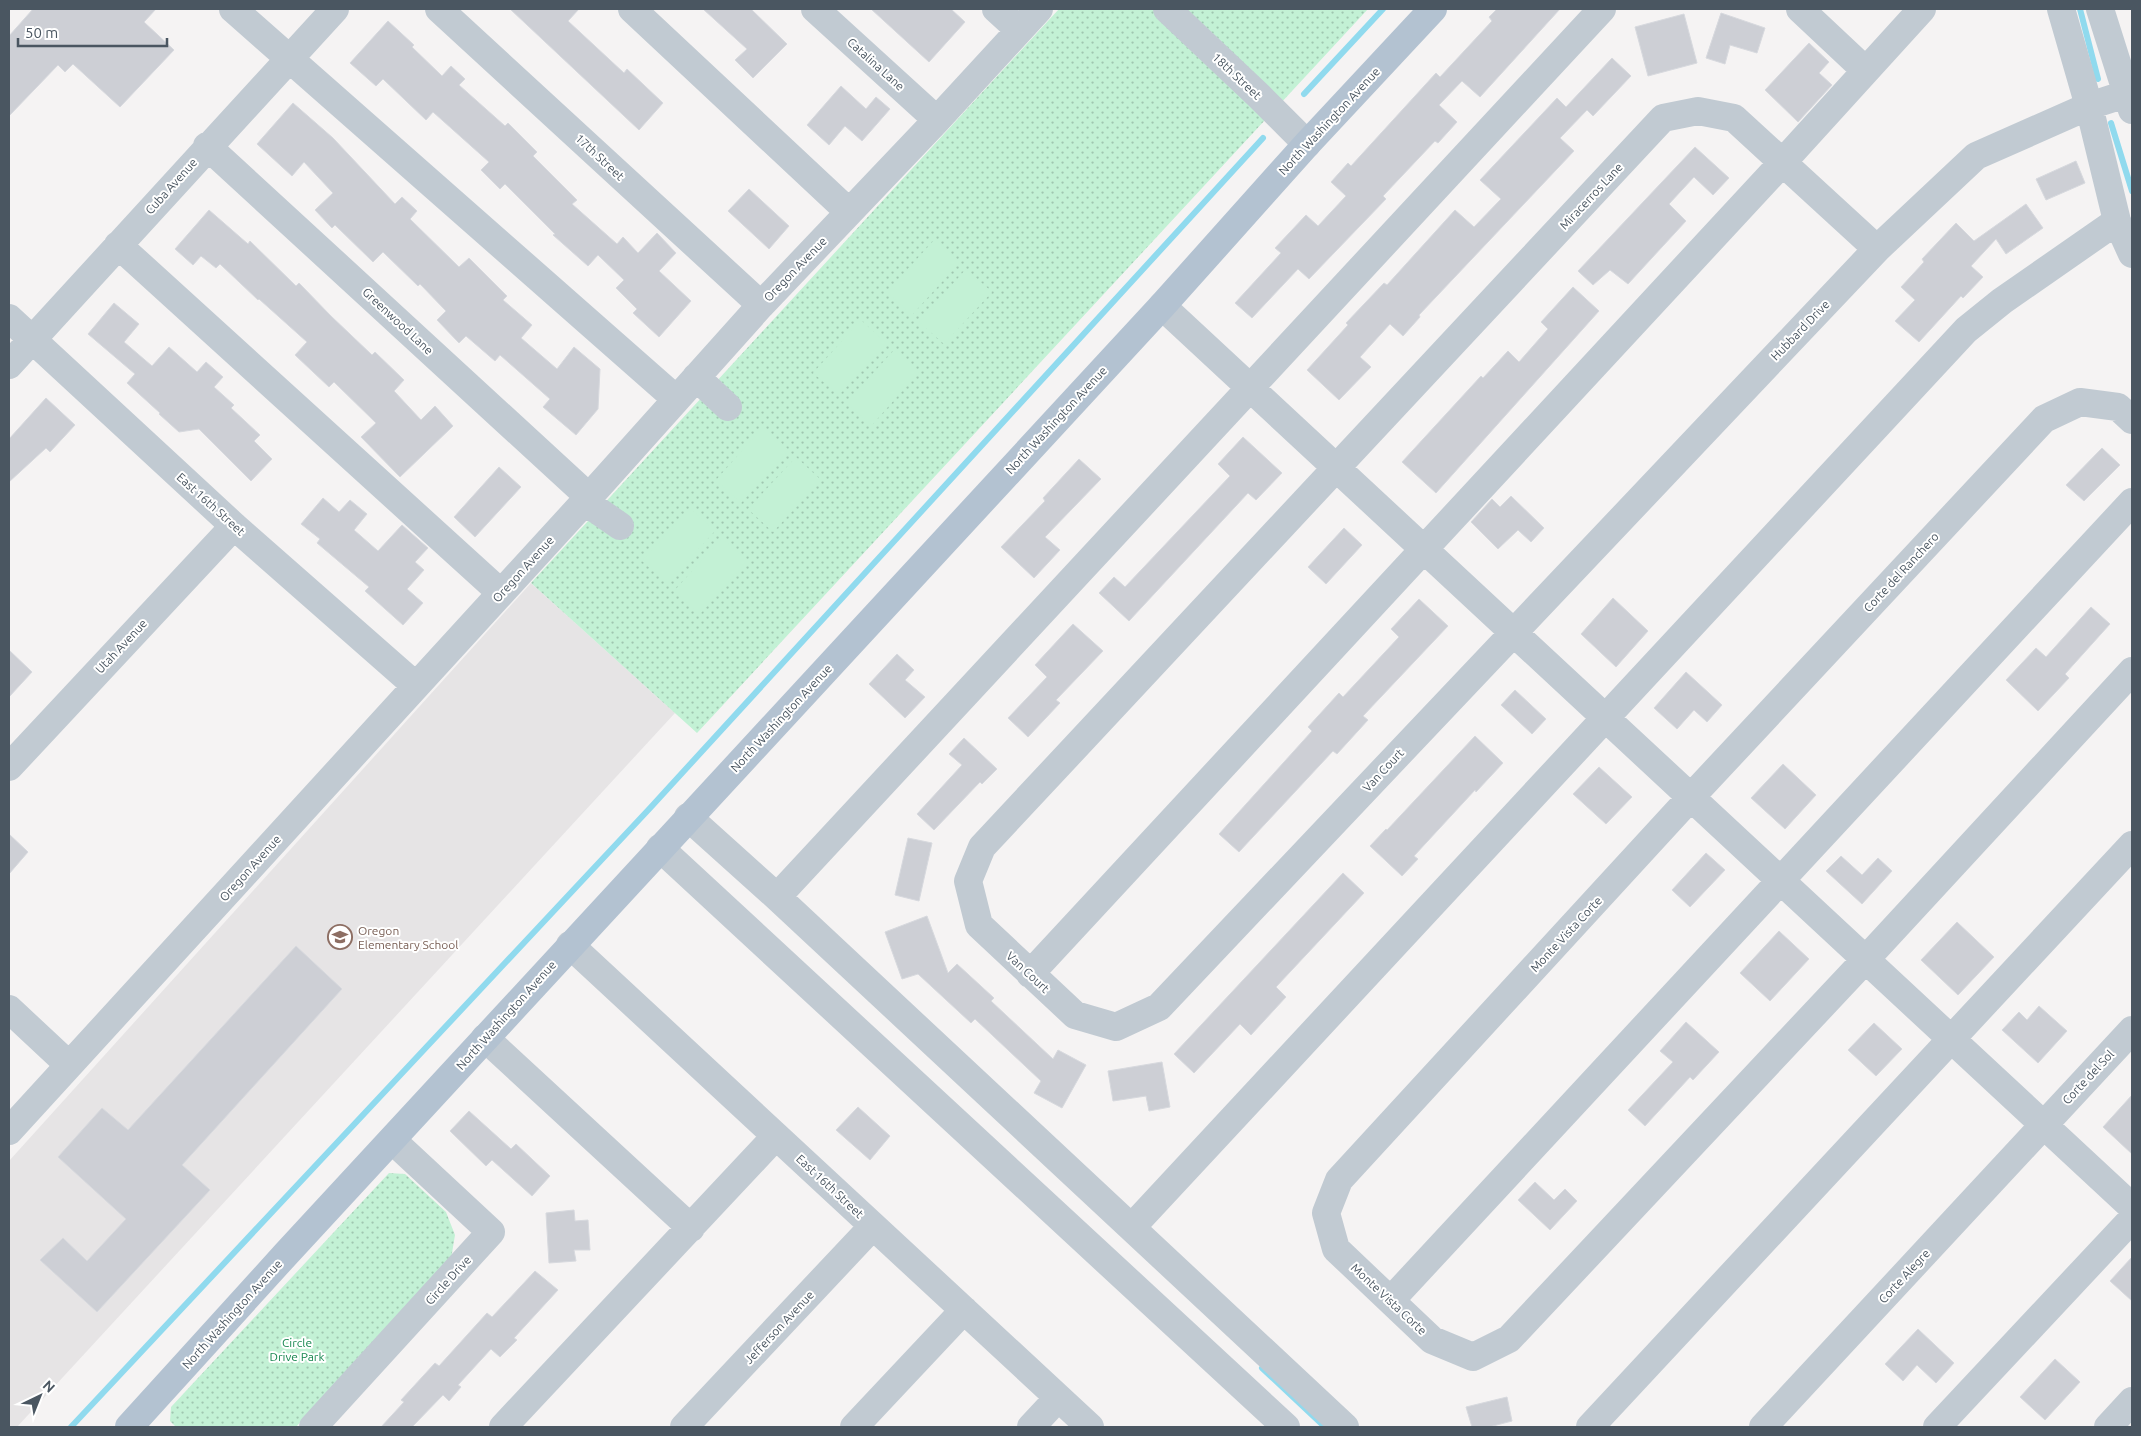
<svg xmlns="http://www.w3.org/2000/svg" width="2141" height="1436" font-family="Ubuntu,sans-serif">
<style>
.education{fill:#e6e4e5}
.green{fill:url(#green-dots)}
.pitch{fill:#c3f1d5}
.lines{fill:none;stroke-linecap:round;stroke-linejoin:round}
.stream{stroke:#90daee;stroke-width:6}
.building{fill:#cdcfd5;stroke:#d7d9de}
.minor{stroke:#c1cad2;stroke-width:28}
.major{stroke:#b3c2d1;stroke-width:28}
.labels{text-anchor:middle;dominant-baseline:central;stroke-width:4;stroke-linejoin:round;paint-order:stroke}
.street-label{font-size:12px;fill:#4a5661;stroke:#fff}
.education-label{font-size:12px;fill:#785e54;stroke:#fff;text-anchor:start}
.park-label{font-size:12px;fill:#17864f;stroke:#fff}
</style>
<defs>
<pattern id="green-dots" width="8" height="8" patternUnits="userSpaceOnUse" patternTransform="scale(1.25)"><rect width="8" height="8" fill="#c3f1d5"/><path d="M2 2h.1M6 6h.1" fill="none" stroke="#a0c6b0" stroke-width="1.8" stroke-linecap="round"/></pattern>
</defs>
<rect width="100%" height="100%" fill="#f5f3f3"/>
<!-- education -->
<path class="education" d="M531,583L675,713L17,1427H9V1161Z"/>
<!-- green -->
<path class="green" d="M1059,9H1368L697,733L531,583Z
M389,1173L405,1174L446,1212L455,1235L451,1259L296,1427H176L170,1421L171,1407Z"/>
<!-- pitch -->
<path class="pitch" d="M935,239L960,262L912,315L887,292Z
M966,269L992,292L944,344L919,322Z
M861,320L886,343L839,395L813,373Z
M894,350L919,372L872,425L846,403Z
M763,427L789,450L741,503L716,480Z
M796,457L821,480L773,532L748,509Z
M690,508L715,531L667,583L642,561Z
M722,538L747,561L700,614L674,591Z"/>
<g class="lines">
<!-- stream -->
<path class="stream" d="M2080,9L2098,79
M1304,94L1383,9
M2111,123L2132,191
M1262,1368L1325,1427
M71,1427L651,807L1263,138"/>
</g>
<!-- building -->
<path class="building" d="M33,9H156L144,22L174,50L120,107L73,64L65,72L58,65L9,116V36Z
M510,9H579L568,21L624,73L627,69L663,103L639,130Z
M703,9H751L787,44L753,78L735,60L747,49Z
M871,9H951L965,22L929,62Z
M1497,9H1560L1480,97L1462,81L1439,105L1457,122L1438,143L1435,141L1383,196L1386,199L1309,279L1298,269L1252,318L1235,303L1281,253L1275,248L1306,215L1318,226L1346,196L1331,182L1348,163L1351,166L1436,73L1440,77L1492,21L1489,17Z
M1721,13L1765,28L1757,53L1730,45L1725,64L1706,58Z
M1684,14L1697,63L1648,76L1635,27Z
M388,21L414,45L412,47L442,76L451,66L465,79L459,85L505,126L508,123L537,152L533,156L577,200L572,204L617,244L623,237L638,253L657,233L676,253L659,271L691,301L659,337L633,313L637,309L616,288L624,280L598,255L588,266L553,235L555,234L505,184L500,189L481,170L489,162L433,112L426,120L383,79L376,86L350,63Z
M1809,43L1829,62L1819,73L1832,85L1798,122L1765,90Z
M1612,58L1631,76L1593,116L1587,110L1560,138L1574,151L1419,315L1420,317L1403,336L1390,324L1360,357L1371,367L1339,400L1307,370L1348,325L1346,323L1384,283L1387,285L1455,210L1474,227L1501,199L1480,180L1557,98L1566,107Z
M841,86L866,109L876,97L890,109L862,141L845,126L829,145L807,125Z
M293,103L333,138L395,204L402,197L417,211L410,219L459,267L469,258L507,296L503,300L532,325L521,338L557,369L574,347L600,369L598,409L576,435L543,407L550,399L500,355L495,361L466,336L459,343L437,320L446,311L420,284L418,286L383,252L373,262L335,225L332,228L315,210L333,193L304,162L292,176L257,144Z
M1695,147L1729,178L1713,195L1694,177L1669,204L1686,221L1628,284L1610,270L1593,285L1578,271Z
M2076,161L2085,183L2046,200L2036,179Z
M749,189L789,226L769,249L728,211Z
M2026,204L2043,228L2006,254L1996,239L1971,266L1983,277L1963,298L1961,296L1919,342L1895,321L1915,300L1901,287L1924,262L1922,259L1956,223L1974,241Z
M209,210L248,244L250,241L296,286L299,283L331,316L372,355L375,352L404,380L394,391L421,420L435,406L453,426L400,477L361,437L376,423L334,382L329,387L295,355L307,342L259,299L258,300L220,264L216,268L201,256L193,265L175,249Z
M1573,287L1599,311L1436,493L1402,462L1481,376L1483,378L1508,351L1519,362L1548,329L1541,322Z
M114,303L139,324L124,342L152,366L169,347L197,372L206,362L223,377L214,387L234,405L231,408L260,435L254,441L272,459L251,481L199,429L179,432L159,414L160,413L127,383L135,374L88,334Z
M46,398L75,425L50,452L46,448L9,482V439Z
M1243,437L1282,473L1256,500L1248,493L1129,621L1099,593L1114,577L1125,587L1230,476L1218,464Z
M2102,448L2120,465L2084,501L2066,485Z
M1079,459L1101,479L1045,537L1060,550L1034,578L1001,547L1045,501L1043,498Z
M499,467L521,487L475,537L454,517Z
M1511,496L1544,528L1531,542L1518,530L1498,549L1471,522L1492,499L1500,507Z
M323,498L339,512L350,500L367,514L354,530L378,551L402,525L428,548L415,562L424,570L407,589L423,603L403,625L365,591L369,587L317,543L320,539L301,524Z
M1344,528L1362,545L1326,584L1308,567Z
M1613,598L1648,631L1616,667L1581,634Z
M1419,599L1448,626L1363,716L1368,720L1337,754L1333,751L1239,852L1219,834L1312,731L1308,727L1339,693L1343,697L1399,637L1391,629Z
M2091,607L2110,624L2065,674L2069,678L2038,711L2006,680L2036,648L2046,657Z
M1073,624L1103,651L1056,700L1060,703L1028,737L1008,718L1047,677L1035,665Z
M9,650L32,672L9,697Z
M897,654L914,670L905,680L925,697L905,718L869,684Z
M1686,672L1722,705L1707,722L1694,710L1677,729L1654,708Z
M1515,690L1546,719L1532,734L1501,705Z
M1475,736L1503,763L1476,792L1475,790L1414,856L1418,859L1402,876L1370,846L1386,829L1387,830Z
M964,738L997,769L982,784L980,782L934,830L917,814L962,765L949,754Z
M1783,764L1816,795L1785,829L1751,798Z
M1599,767L1632,797L1606,824L1573,794Z
M9,834L28,852L9,874Z
M908,838L932,843L919,901L895,895Z
M1706,853L1725,870L1690,907L1672,890Z
M1841,856L1862,875L1878,858L1892,871L1862,904L1826,871Z
M1343,873L1364,893L1276,987L1286,997L1251,1035L1240,1024L1194,1073L1174,1054Z
M927,916L948,973L957,964L994,998L991,1001L1053,1059L1058,1050L1086,1065L1062,1108L1034,1093L1041,1081L975,1019L971,1023L918,974L902,979L885,932Z
M1957,922L1994,957L1958,995L1921,960Z
M1779,931L1809,959L1770,1001L1740,973Z
M296,946L342,989L182,1165L210,1190L97,1312L40,1260L63,1238L87,1261L126,1219L58,1157L102,1108L128,1130Z
M2039,1006L2067,1031L2038,1063L2002,1030L2019,1012L2027,1020Z
M1686,1022L1719,1052L1693,1080L1690,1077L1645,1126L1628,1110L1673,1062L1660,1051Z
M1874,1023L1902,1049L1876,1076L1848,1050Z
M1162,1062L1170,1107L1149,1111L1146,1096L1113,1101L1108,1071Z
M2132,1095V1154L2103,1127Z
M858,1107L890,1136L870,1160L836,1130Z
M469,1111L511,1149L516,1144L550,1176L532,1196L492,1160L486,1166L450,1131Z
M1535,1182L1554,1200L1565,1189L1577,1201L1550,1230L1518,1200Z
M574,1210L575,1221L588,1220L590,1250H574L576,1261L549,1263L546,1213Z
M2132,1257V1301L2110,1281Z
M535,1271L558,1290L514,1338L517,1340L500,1357L491,1349L458,1385L461,1387L449,1401L443,1395L412,1427H381L404,1402L401,1400L435,1363L439,1366L487,1313L492,1317Z
M1918,1329L1954,1363L1936,1383L1917,1365L1903,1381L1885,1364Z
M2055,1359L2080,1382L2045,1420L2020,1397Z
M1507,1397L1512,1421L1489,1427H1472L1466,1407Z"/>
<g class="lines">
<!-- minor -->
<path class="minor" d="M233,9L676,399
M439,9L761,305
M632,9L849,212
M815,9L937,120
M996,9L1019,30
M1167,9L1259,96L1307,144
M1800,9L1865,70
M2061,9L2089,106L2117,221L2132,254
M2100,9L2132,110
M207,146L589,497
M118,245L501,593
M1877,249L1734,118L1698,111L1663,118L982,847L968,881L979,925L1075,1015L1116,1027L1159,1007L1877,249L1976,156L2089,106L2132,92
M1162,306L2132,1207
M9,318L234,526L416,686
M9,365L335,9
M696,377L728,407
M2132,420L2118,407L2080,402L2044,419L1691,797L1339,1180L1326,1213L1336,1249L1432,1340L1473,1357L1509,1339L1866,959L2132,671
M584,501L620,526
M9,767L234,526
M688,817L777,897L1345,1427
M660,848L1286,1427
M777,897L1602,9
M570,945L1090,1427
M1030,974L1782,163L1922,9
M9,1009L69,1065
M485,1038L691,1228
M9,1131L589,497L761,305L937,120L1039,9
M1132,1227L1966,330L2002,301L2117,221
M1391,1300L2132,502
M313,1427L491,1232L392,1140
M503,1427L776,1136
M684,1427L873,1226
M854,1427L964,1310
M1031,1427L1058,1398
M1590,1427L2132,845
M1763,1427L2132,1030
M1937,1427L2132,1219
M2108,1427L2132,1401"/>
<!-- major -->
<path class="major" d="M129,1427L286,1254L1162,306L1307,144L1433,9"/>
</g>
<!-- icons -->
<defs>
<symbol id="school-ring" viewBox="-11 -11 22 22"><circle r="9.5" fill="#fff" stroke="#8d6e63" stroke-width="1.5"/><path d="M0-5L7-2L0 1L-7-2ZM-4 1L0 2.5L4 1V4Q0 6-4 4Z" fill="#8d6e63"/></symbol>
</defs>
<g fill-rule="evenodd">
<use href="#school-ring" x="326" y="923" width="28" height="28"/>
</g>
<g class="labels">
<!-- street labels -->
<g class="street-label">
<text transform="translate(876 64) rotate(42)">Catalina Lane</text>
<text transform="translate(1237 76) rotate(43)">18th Street</text>
<text transform="translate(1329 121) rotate(-47)">North Washington Avenue</text>
<text transform="translate(600 157) rotate(43)">17th Street</text>
<text transform="translate(171 186) rotate(-48)">Cuba Avenue</text>
<text transform="translate(1591 196) rotate(-47)">Miracerros Lane</text>
<text transform="translate(795 269) rotate(-46)">Oregon Avenue</text>
<text transform="translate(398 321) rotate(43)">Greenwood Lane</text>
<text transform="translate(1800 330) rotate(-46)">Hubbard Drive</text>
<text transform="translate(1056 420) rotate(-47)">North Washington Avenue</text>
<text transform="translate(211 504) rotate(42)">East 16th Street</text>
<text transform="translate(523 569) rotate(-48)">Oregon Avenue</text>
<text transform="translate(1901 572) rotate(-47)">Corte del Ranchero</text>
<text transform="translate(121 646) rotate(-47)">Utah Avenue</text>
<text transform="translate(781 718) rotate(-47)">North Washington Avenue</text>
<text transform="translate(1383 770) rotate(-47)">Van Court</text>
<text transform="translate(250 868) rotate(-48)">Oregon Avenue</text>
<text transform="translate(1566 934) rotate(-47)">Monte Vista Corte</text>
<text transform="translate(1028 972) rotate(43)">Van Court</text>
<text transform="translate(506 1015) rotate(-48)">North Washington Avenue</text>
<text transform="translate(2088 1077) rotate(-47)">Corte del Sol</text>
<text transform="translate(830 1186) rotate(43)">East 16th Street</text>
<text transform="translate(1904 1276) rotate(-47)">Corte Alegre</text>
<text transform="translate(448 1280) rotate(-48)">Circle Drive</text>
<text transform="translate(1389 1299) rotate(43)">Monte Vista Corte</text>
<text transform="translate(232 1314) rotate(-48)">North Washington Avenue</text>
<text transform="translate(779 1327) rotate(-47)">Jefferson Avenue</text>
</g>
<!-- education labels -->
<g class="education-label">
<text x="358" y="930">Oregon<tspan x="358" dy="14">Elementary School</tspan></text>
</g>
<!-- park labels -->
<g class="park-label">
<text x="297" y="1342">Circle<tspan x="297" dy="14">Drive Park</tspan></text>
</g>
</g>
<!-- border -->
<rect width="2141" height="1436" fill="none" stroke="#4a5661" stroke-width="20"/>
<!-- north arrow -->
<g transform="translate(40 1396) rotate(43)" stroke="#ffffff" stroke-width="4" paint-order="stroke">
<path d="M0-4L9 19L0 12L-9 19Z" fill="#4a5661"/>
<text y="-8" font-size="14" font-weight="bold" text-anchor="middle" fill="#4a5661">N</text>
</g>
<!-- scale -->
<path d="M18 38v8h149v-8" fill="none" stroke="#4a5661" stroke-width="2.5"/>
<text x="25" y="38" font-size="15" fill="#4a5661" stroke="#ffffff" stroke-width="4" paint-order="stroke">50 m</text>
</svg>
